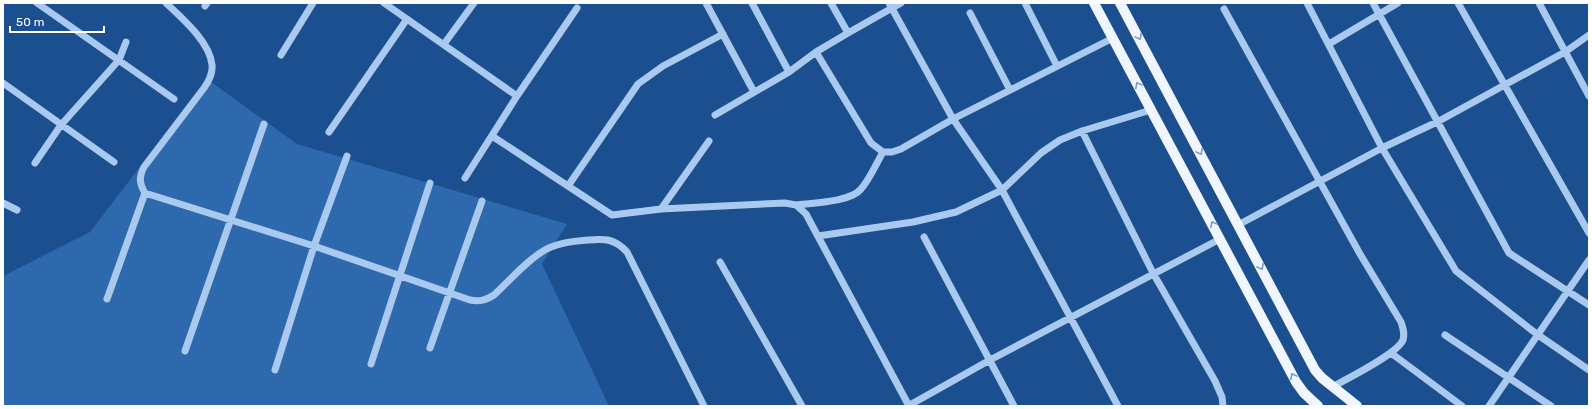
<svg xmlns="http://www.w3.org/2000/svg" width="1592" height="409" font-family="Rubik,sans-serif">
<style>
.green{fill:#2e69ad}
.lines{fill:none;stroke-linecap:round;stroke-linejoin:round}
.minor{stroke:#a9c9ee;stroke-width:7}
.major{stroke:#f0f6ff;stroke-width:10}
.oneway{stroke:#7b9ac1}
</style>
<rect width="100%" height="100%" fill="#1b4f8f"/>
<!-- green -->
<path class="green" d="M207,79L297,144L567,224L542,264L609,406H3V276L90,232Z"/>
<g class="lines">
<!-- minor -->
<path class="minor" d="M37,3L174,99
M166,3C182,18 210,42 212,65C213,74 209,81 204,88L144,167C139,177 139,183 145,193L314,246L470,300C480,302 486,300 494,295C509,281 533,254 551,247C563,242 575,241 588,240C605,239 614,238 627,252L704,406
M384,3L517,96
M706,3L754,92
M752,3L789,72
M831,3L848,33
M889,3L953,119L1002,190L1118,406
M1025,3L1057,66
M1307,3L1382,148L1456,271L1538,335L1589,370
M1373,3L1509,253L1589,305
M1458,3L1589,233
M1539,3L1589,96
M205,6L207,3
M1224,9L1360,254L1401,322C1403,328 1405,333 1403,340C1397,354 1347,379 1332,387
M970,13L1010,90
M444,44L474,3
M1329,44L1398,3
M816,52L871,143L883,152H892L901,149L953,119L1113,38
M281,55L313,3
M3,83L114,162
M715,115L789,72L816,52L848,33L901,3
M1082,131L1153,273L1215,381L1222,397L1223,406
M329,132L407,19
M492,136L612,215L661,209L709,141
M35,163L61,125L119,60L126,42
M465,178L517,96L577,8
M568,186L638,84L663,66L723,34
M3,203L17,210
M796,205C812,203 851,202 861,189C870,179 876,164 883,152
M661,209L785,203L796,205L806,214L909,406
M1238,225L1382,148L1439,121L1565,52L1589,35
M818,236L913,222L956,212L1002,190L1041,153L1060,140L1082,131L1151,110
M924,237L1014,406
M720,262L802,406
M107,299L145,193
M1445,335L1551,406
M430,348L482,201
M185,351L264,124
M1391,353L1462,406
M371,364L430,183
M275,370L314,246L347,156
M908,406L990,360L1220,239
M1489,406L1589,260"/>
<!-- major -->
<path class="major" d="M1094,3L1296,382L1304,393L1318,406
M1120,3L1315,370L1322,378L1357,406"/>
</g>
<!-- one-way arrows -->
<defs><path id="oneway-chevron" d="M-2-3.5L2.5 0L-2 3.5" fill="none" stroke-width="1.6" stroke-linecap="round" stroke-linejoin="round"/></defs>
<g class="oneway">
<use href="#oneway-chevron" transform="translate(1139 37) rotate(62)"/>
<use href="#oneway-chevron" transform="translate(1138 85) rotate(-118)"/>
<use href="#oneway-chevron" transform="translate(1200 152) rotate(62)"/>
<use href="#oneway-chevron" transform="translate(1213 224) rotate(-118)"/>
<use href="#oneway-chevron" transform="translate(1261 267) rotate(62)"/>
<use href="#oneway-chevron" transform="translate(1293 376) rotate(-118)"/>
</g>
<!-- border -->
<rect width="1592" height="409" fill="none" stroke="#ffffff" stroke-width="8"/>
<!-- scale -->
<path d="M10 26v6h94v-6" fill="none" stroke="#ffffff" stroke-width="2"/>
<text x="16" y="26" font-size="12" fill="#ffffff" stroke="#1b4f8f" stroke-width="3" paint-order="stroke">50 m</text>
</svg>
